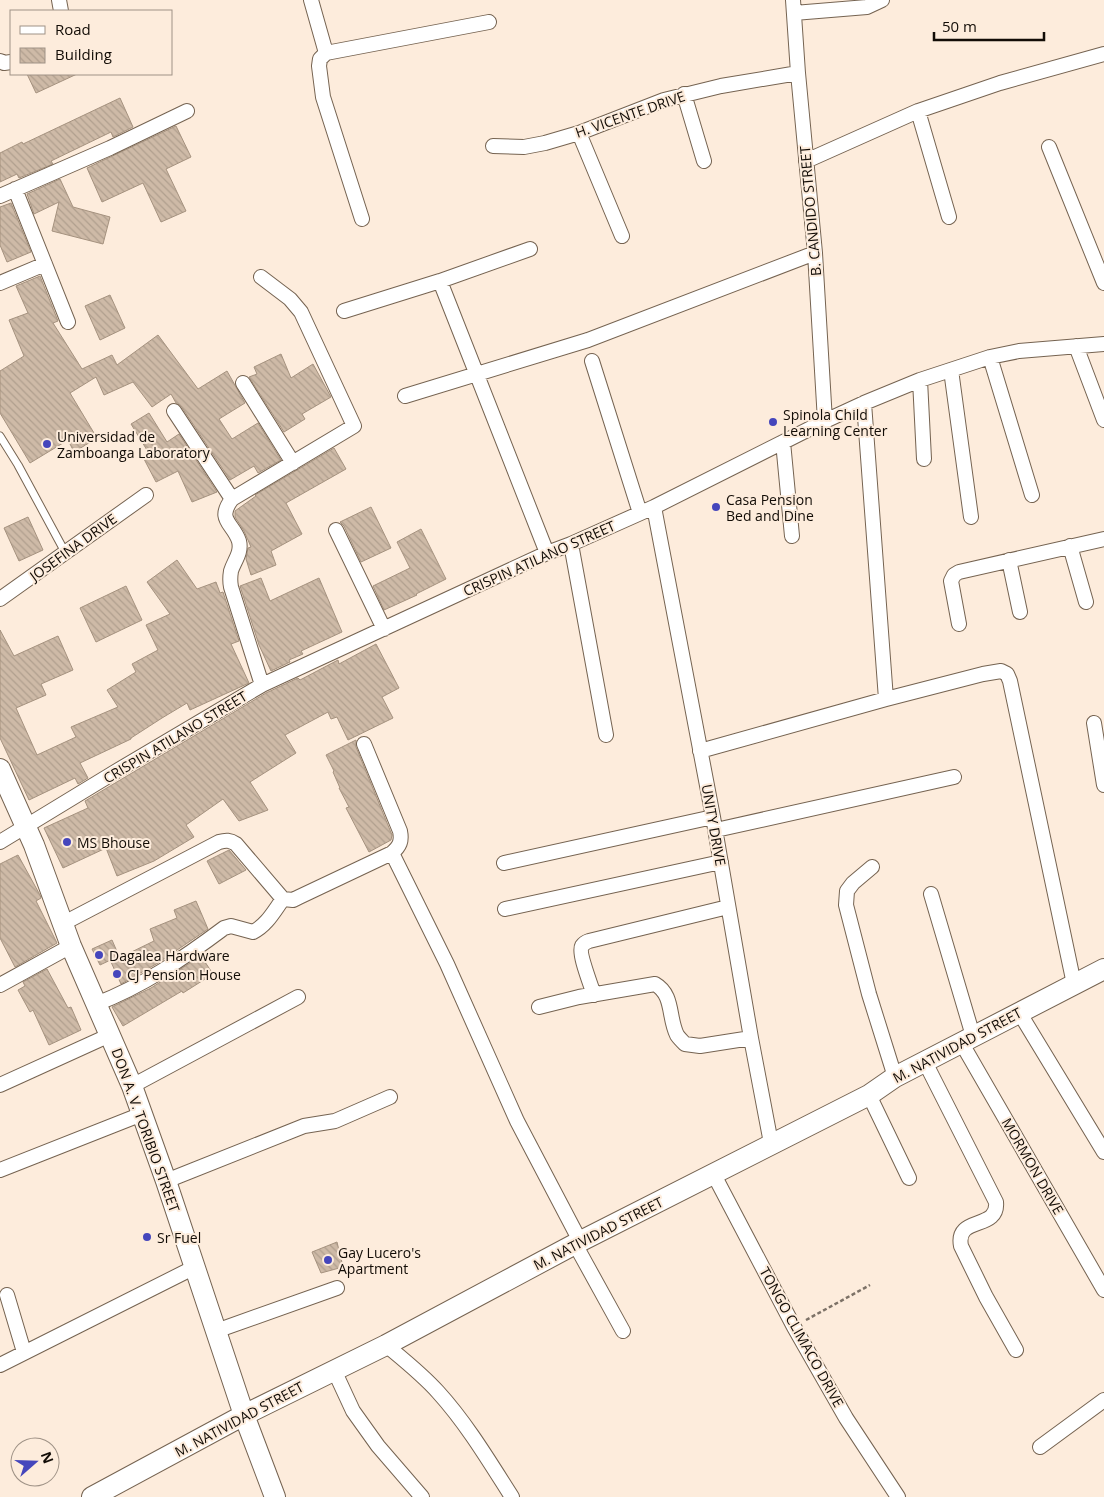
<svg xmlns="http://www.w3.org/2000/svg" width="1104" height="1497" font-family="'Open Sans',sans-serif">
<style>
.building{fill:url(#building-back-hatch);stroke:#a5927f}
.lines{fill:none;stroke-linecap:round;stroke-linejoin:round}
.lane-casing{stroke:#756351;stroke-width:9}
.street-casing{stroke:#756351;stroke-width:16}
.secondary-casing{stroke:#756351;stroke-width:22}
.path{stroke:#7d7267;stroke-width:2.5;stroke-dasharray:4 2.5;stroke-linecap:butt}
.lane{stroke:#fff;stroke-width:7}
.street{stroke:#fff;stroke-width:14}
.secondary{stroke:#fff;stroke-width:20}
.poi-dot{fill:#4546bc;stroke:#fdecdc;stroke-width:2}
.labels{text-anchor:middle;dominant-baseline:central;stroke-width:4;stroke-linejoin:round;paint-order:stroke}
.street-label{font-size:14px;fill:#120c06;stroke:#fdecdc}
.poi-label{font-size:14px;fill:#120c06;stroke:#fdecdc;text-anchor:start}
</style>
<defs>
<pattern id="building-back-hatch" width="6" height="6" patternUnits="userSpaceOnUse" patternTransform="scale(1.25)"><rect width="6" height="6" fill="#cebaa7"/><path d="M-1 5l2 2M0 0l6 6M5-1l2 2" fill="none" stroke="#b09f8e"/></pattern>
</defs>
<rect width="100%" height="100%" fill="#fdecdc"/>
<!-- building -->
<path class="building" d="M27,74H77L36,93Z
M120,98L133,127L113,137L111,132L51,161L53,164L19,178L17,174L0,182V153L22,142L23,144Z
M176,126L191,157L166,169L186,211L161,222L143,183L102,202L87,168Z
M60,179L73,207L110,217L103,244L52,231L59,202L34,214L27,194Z
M11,203L31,252L7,262L0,245V207Z
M40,276L58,321L53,323L82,369L112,355L117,365L158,335L198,389L227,371L245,403L219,419L232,439L258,423L281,460L258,473L254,466L230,480L181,406L176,403L171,394L152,407L133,382L104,395L96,377L70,393L97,438L74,452L68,440L30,463L0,413V371L24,356L9,320L28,313L16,286Z
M110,295L125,328L100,340L85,306Z
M281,354L291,378L313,364L331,397L302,414L305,419L284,432L249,377L257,374L254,367Z
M149,413L167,442L179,434L217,492L192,502L178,471L156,482L144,459L150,455L131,424Z
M334,448L346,469L286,503L302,534L271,551L276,565L251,575L246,559L248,548L251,547L244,531L235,517V511L256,496L255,495Z
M371,507L391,548L361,562L344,526L340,522Z
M28,517L43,550L19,561L4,528Z
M421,529L446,579L416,594L417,595L384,610L373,586L410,568L397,542Z
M177,560L197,589L216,582L220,593L223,592L239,641L231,644L249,683L190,710L187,703L162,718L131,738V739L80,763L88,778L78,784L75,778L29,800L0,738V630L14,656L58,636L73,670L41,684L46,695L16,708L37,755L76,737L71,727L118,707L107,690L136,672L132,664L158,650L146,625L170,614L147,582Z
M261,578L270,601L319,578L342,632L301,651L303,654L289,660L290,662L271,671L259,645L240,586Z
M126,586L142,620L96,642L80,608Z
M376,644L399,688L382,697L393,718L348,740L337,717L331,719L328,712L285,735L296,753L250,782L268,810L239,821L223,799L186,825L194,837L154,861L117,876L106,848L63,868L44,828L88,808L85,801L266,693L298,678L300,680L338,660L339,664Z
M356,740V747L392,835L391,840L369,852L346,808L349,807L339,788H340L333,772L334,771L326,755Z
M229,850L246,870L219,884L207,861Z
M18,855L40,895L41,898L36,901L57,943L15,967L0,938V864Z
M196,901L208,929L158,963L121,984L111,962L154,941L150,929L177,918L174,910Z
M112,940L119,956L100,965L92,949Z
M201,956L213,974L183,993L182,991L123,1026L112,1007L151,988Z
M47,969L68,1008L71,1007L81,1030L49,1045L33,1010L30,1012L18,990L25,986L23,982Z
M337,1242L343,1267L321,1273L312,1252Z"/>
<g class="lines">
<defs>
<path id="lane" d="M0,436L18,465L65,552"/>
<path id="street" d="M59,0L61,11
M311,0L326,53
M793,0L798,73L815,253L825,421
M794,13L867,7L882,0
M0,61L4,63L11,62
M684,94L704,161
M918,111L949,217
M579,133L622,236
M493,146L524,147L545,143L579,133L664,100L721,86L798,73
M1049,147L1104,283
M806,161L918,111L1000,83L1104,54
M15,189L68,322
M0,196L110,148L187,111
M362,219L323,97L319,66L320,59L326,53L489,22
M261,277L290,299L301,312L354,426L232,499C216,520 233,523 239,541C242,553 234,561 231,571C230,577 230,582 231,587L262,685
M440,281L547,553
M0,283L45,264
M344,311L440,281L530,249
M1076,346L1104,420
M990,357L1032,495
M592,361L640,513
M951,370L971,517
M920,380L924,459
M243,383L293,463
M405,396L588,340L815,253
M864,403L886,699
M174,411L232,499
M783,442L792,536
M654,507L713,817L751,1038L771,1143
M336,530L384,629
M571,544L606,735
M1070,546L1086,602
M1009,560L1020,612
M0,599L146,495
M959,624L951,581L954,575L959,572L1104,539
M1094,723L1104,785
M700,751L886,699L983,674L1001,671L1007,674L1010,681L1074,984
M716,830L954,777
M0,842L115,772L262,685L547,553L571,544L654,507L825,421L864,403L920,380L990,357L1019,351L1104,344
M392,853L447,964L517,1121L580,1241
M504,863L713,817
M872,867L853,883L847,891L846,905L869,994L895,1077
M931,894L973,1036
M505,909L721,862
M62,924L219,842C226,840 230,840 236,844L283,899L293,900L299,897L392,853C400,846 402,841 400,831L364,744
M0,985L71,946
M594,995C591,985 578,953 582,946C584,943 586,942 589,941L728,907
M96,1004C143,986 184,958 224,928L231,926L253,932C267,925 274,911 283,899
M539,1007L579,997L655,984C674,995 668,1017 677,1035C679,1038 682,1041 685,1044L700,1046L751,1038
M1019,1012L1104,1152
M961,1042L1104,1290
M925,1062L996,1202C999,1231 955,1215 961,1246L986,1297L1016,1350
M0,1085L110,1035
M132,1086L298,997
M869,1095L909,1178
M0,1170L142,1114
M713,1173L794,1327L846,1418L898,1497
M166,1181L304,1126L335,1121L390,1097
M575,1244L623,1331
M7,1295L24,1352
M216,1331L337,1288
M386,1345C404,1360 423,1375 438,1392C467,1424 489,1461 512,1497
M0,1365L195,1267
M334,1370L353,1411L378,1446L422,1497
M1040,1447L1104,1400"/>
<path id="secondary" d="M0,769L34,845L71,946L132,1086L166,1181L244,1415L275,1497
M92,1497L244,1415L386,1345L575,1244L869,1095L895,1077L1104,969"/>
</defs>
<!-- lane casing -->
<use href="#lane" class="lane-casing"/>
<!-- street casing -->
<use href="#street" class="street-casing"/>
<!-- secondary casing -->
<use href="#secondary" class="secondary-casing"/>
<!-- path -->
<path class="path" d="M806,1320L870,1285"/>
<!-- lane -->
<use href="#lane" class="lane"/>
<!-- street -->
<use href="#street" class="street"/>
<!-- secondary -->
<use href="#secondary" class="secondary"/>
</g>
<!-- markers -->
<g class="poi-dot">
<circle cx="773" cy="422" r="5"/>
<circle cx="47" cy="444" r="5"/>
<circle cx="716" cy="507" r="5"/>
<circle cx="67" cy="842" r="5"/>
<circle cx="99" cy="955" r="5"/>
<circle cx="117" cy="974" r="5"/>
<circle cx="147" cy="1237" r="5"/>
<circle cx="328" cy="1260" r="5"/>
</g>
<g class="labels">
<!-- street labels -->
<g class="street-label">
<text transform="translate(630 114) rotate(-19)">H. VICENTE DRIVE</text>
<text transform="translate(810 211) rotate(-95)">B. CANDIDO STREET</text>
<text transform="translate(73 547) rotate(-36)">JOSEFINA DRIVE</text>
<text transform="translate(539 558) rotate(-24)">CRISPIN ATILANO STREET</text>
<text transform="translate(175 737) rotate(-31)">CRISPIN ATILANO STREET</text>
<text transform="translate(714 825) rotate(80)">UNITY DRIVE</text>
<text transform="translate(957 1045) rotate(-28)">M. NATIVIDAD STREET</text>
<text transform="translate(146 1130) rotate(70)">DON A. V. TORIBIO STREET</text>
<text transform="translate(1033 1166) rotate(60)">MORMON DRIVE</text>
<text transform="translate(598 1233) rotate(-27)">M. NATIVIDAD STREET</text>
<text transform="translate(802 1337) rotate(61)">TONGO CLIMACO DRIVE</text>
<text transform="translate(239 1419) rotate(-28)">M. NATIVIDAD STREET</text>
</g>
<!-- poi labels -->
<g class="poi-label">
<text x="783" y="414">Spinola Child<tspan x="783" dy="16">Learning Center</tspan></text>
<text x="57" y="436">Universidad de<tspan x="57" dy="16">Zamboanga Laboratory</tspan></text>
<text x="726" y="499">Casa Pension<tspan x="726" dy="16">Bed and Dine</tspan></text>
<text x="77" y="842">MS Bhouse</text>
<text x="109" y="955">Dagalea Hardware</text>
<text x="127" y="974">CJ Pension House</text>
<text x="157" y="1237">Sr Fuel</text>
<text x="338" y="1252">Gay Lucero's<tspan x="338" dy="16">Apartment</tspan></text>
</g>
</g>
<!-- legend -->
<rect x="10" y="10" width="162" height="65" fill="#fdecdc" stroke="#9f9286"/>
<rect x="20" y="26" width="25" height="8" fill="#ffffff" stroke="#9f9286"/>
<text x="55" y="35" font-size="15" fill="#120c06">Road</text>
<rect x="20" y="48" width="25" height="15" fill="url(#building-back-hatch)" stroke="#9f9286"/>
<text x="55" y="60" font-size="15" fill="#120c06">Building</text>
<!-- north arrow -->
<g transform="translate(35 1462) rotate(70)"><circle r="24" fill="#fdecdc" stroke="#9f9286"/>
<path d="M0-4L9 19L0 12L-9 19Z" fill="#4546bc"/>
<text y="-8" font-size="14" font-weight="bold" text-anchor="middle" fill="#120c06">N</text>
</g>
<!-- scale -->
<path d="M934 32v8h110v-8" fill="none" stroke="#120c06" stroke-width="2.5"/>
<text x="942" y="32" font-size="15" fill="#120c06" stroke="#fdecdc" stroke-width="4" paint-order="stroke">50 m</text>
</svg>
